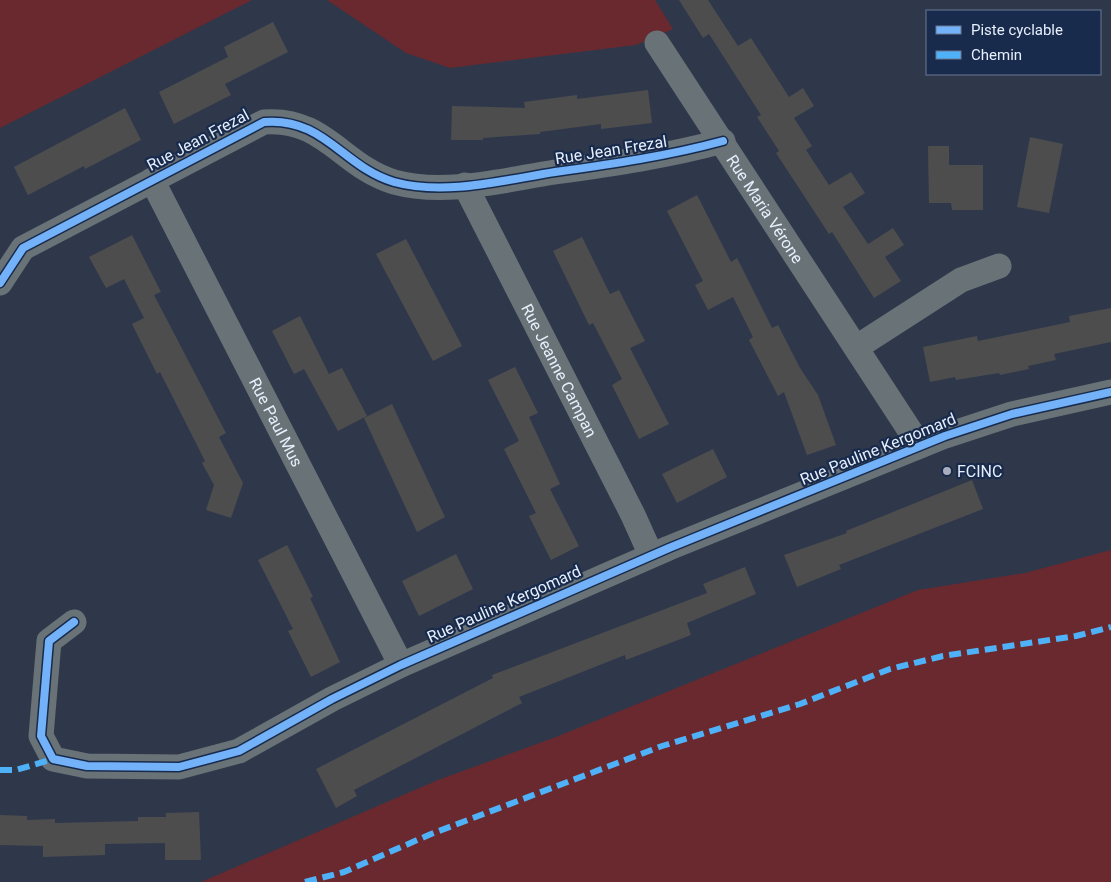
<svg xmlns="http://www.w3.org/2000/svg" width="1111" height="882" font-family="Roboto,sans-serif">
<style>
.green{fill:#69292e}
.building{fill:#4d4d4e}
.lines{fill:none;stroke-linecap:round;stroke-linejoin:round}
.minor{stroke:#697276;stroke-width:25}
.quiet{stroke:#4fb1f8;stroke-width:6;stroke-dasharray:12 6;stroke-linecap:butt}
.cycleway-casing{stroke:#182b4d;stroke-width:11}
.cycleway{stroke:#73b2f8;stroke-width:8}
.poi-dot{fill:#a7afbe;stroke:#182b4d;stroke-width:2}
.labels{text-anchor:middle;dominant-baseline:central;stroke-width:4.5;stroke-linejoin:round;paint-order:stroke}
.street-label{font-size:16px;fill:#e7effc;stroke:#182b4d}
.poi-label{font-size:16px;fill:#e7effc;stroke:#182b4d;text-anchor:start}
</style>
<rect width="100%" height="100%" fill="#2f384b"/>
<!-- green -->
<path class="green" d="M0,0H252L0,128Z
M327,0H655L673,29L636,45L450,68L406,53Z
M1111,550V882H201L438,780L556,737L918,590L1025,573Z"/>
<!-- building -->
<path class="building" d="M679,0H708L738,46L751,38L789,97L803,88L814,106L794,118L812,146L806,150L829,185L851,172L865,193L843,207L868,244L893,228L904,245L885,257L901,281L874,298L832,232L829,234L776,153L779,151L757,117L761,115L709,34L703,38Z
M273,22L288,52L225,84L231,95L174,124L159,92L228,57L224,47Z
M648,90L652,123L601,129V124L540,132V134L483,138V140H451L452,106L525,108L524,102L577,95V99Z
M125,108L141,140L85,169L84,166L28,195L14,167Z
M1030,137L1063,144L1049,213L1017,207Z
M928,146H949V165H983V210H952L951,203H929Z
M697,195L731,262L737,258L772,328L778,325L800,368L818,395L836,445L807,455L784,392L778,396L749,340L753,337L733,297L708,310L695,285L703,281L667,211Z
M132,235L161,292L154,295L226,433L219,437L243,483L231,518L206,510L214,485L202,463L205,461L160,372L157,374L132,324L144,318L124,279L106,288L89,257Z
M582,237L610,294L619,290L645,341L630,348L669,424L639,439L612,385L622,379L593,323L589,325L553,251Z
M406,239L462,346L433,361L376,254Z
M1111,308V342L1054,354L1056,360L1028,366L1029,369L1000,375L999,373L956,380L955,377L930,382L923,347L977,336L978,341L1070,322L1069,316Z
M300,316L329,374L342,368L367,416L338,431L304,369L294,374L272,331Z
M515,367L538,413L529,417L560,484L550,489L579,546L551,560L529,516L536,513L504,449L519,441L488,380Z
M392,404L445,517L417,532L364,418Z
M713,449L727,477L677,503L662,474Z
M972,480L983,509L839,565L841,569L797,587L784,555L847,533L846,531Z
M287,545L313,597L310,598L340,662L311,677L288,631L293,629L258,560Z
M456,554L473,589L419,616L402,581Z
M745,567L756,594L687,623L691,635L626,660L625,655L519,697L522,703L354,790L357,796L336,808L316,769L493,678L492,675L707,593L703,584Z
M199,812L201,860H165V843L105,844V855L43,857V846L0,845V815L27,816V820L55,819V823L138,821V817H166V813Z"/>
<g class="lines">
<!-- minor -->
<g class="minor">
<path id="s1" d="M657,43L920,446"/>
<path id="s2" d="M152,180L401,665"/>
<path id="s3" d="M465,185L633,515L651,555"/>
<path d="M0,283L23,248L264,122C324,117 343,167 394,182C445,196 504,180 555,172C612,164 668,156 723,141"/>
<path d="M857,347L961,280L999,266"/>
<path d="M74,622L49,641L41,736L53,759L87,766L179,767L239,751L332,699L401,665L669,548L945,436L1012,414L1111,392"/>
</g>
<!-- quiet -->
<path class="quiet" d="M0,770H16L53,759
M305,882L344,872L431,834L662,746L800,704L890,669L943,656L1076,636L1111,627"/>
<defs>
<path id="cycleway" d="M0,283L23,248L264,122C324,117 343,167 394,182C445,196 504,180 555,172C612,164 668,156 723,141
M74,622L49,641L41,736L53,759L87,766L179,767L239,751L332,699L401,665L669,548L945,436L1012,414L1111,392"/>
</defs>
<!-- cycleway casing -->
<use href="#cycleway" class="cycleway-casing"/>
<!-- cycleway -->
<use href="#cycleway" class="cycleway"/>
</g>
<!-- markers -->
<circle class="poi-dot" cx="947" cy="471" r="5"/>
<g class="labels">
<!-- street labels -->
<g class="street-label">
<text transform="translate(198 140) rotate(-28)">Rue Jean Frezal</text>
<text transform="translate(611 150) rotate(-9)">Rue Jean Frezal</text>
<text stroke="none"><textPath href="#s1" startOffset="198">Rue Maria Vérone</textPath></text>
<text stroke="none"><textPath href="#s3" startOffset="208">Rue Jeanne Campan</textPath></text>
<text stroke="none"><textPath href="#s2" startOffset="272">Rue Paul Mus</textPath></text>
<text transform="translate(878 449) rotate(-22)">Rue Pauline Kergomard</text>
<text transform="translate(504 604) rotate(-24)">Rue Pauline Kergomard</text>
</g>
<!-- poi labels -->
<g class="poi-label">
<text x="957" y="471">FCINC</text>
</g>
</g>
<!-- legend -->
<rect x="926" y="10" width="175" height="65" fill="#182b4d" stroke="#6b7993"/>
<rect x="936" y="26" width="25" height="8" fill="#73b2f8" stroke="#6b7993"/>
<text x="971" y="35" font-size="15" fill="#e7effc">Piste cyclable</text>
<rect x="936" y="51" width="25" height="8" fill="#4fb1f8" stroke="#6b7993"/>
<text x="971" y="60" font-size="15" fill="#e7effc">Chemin</text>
</svg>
